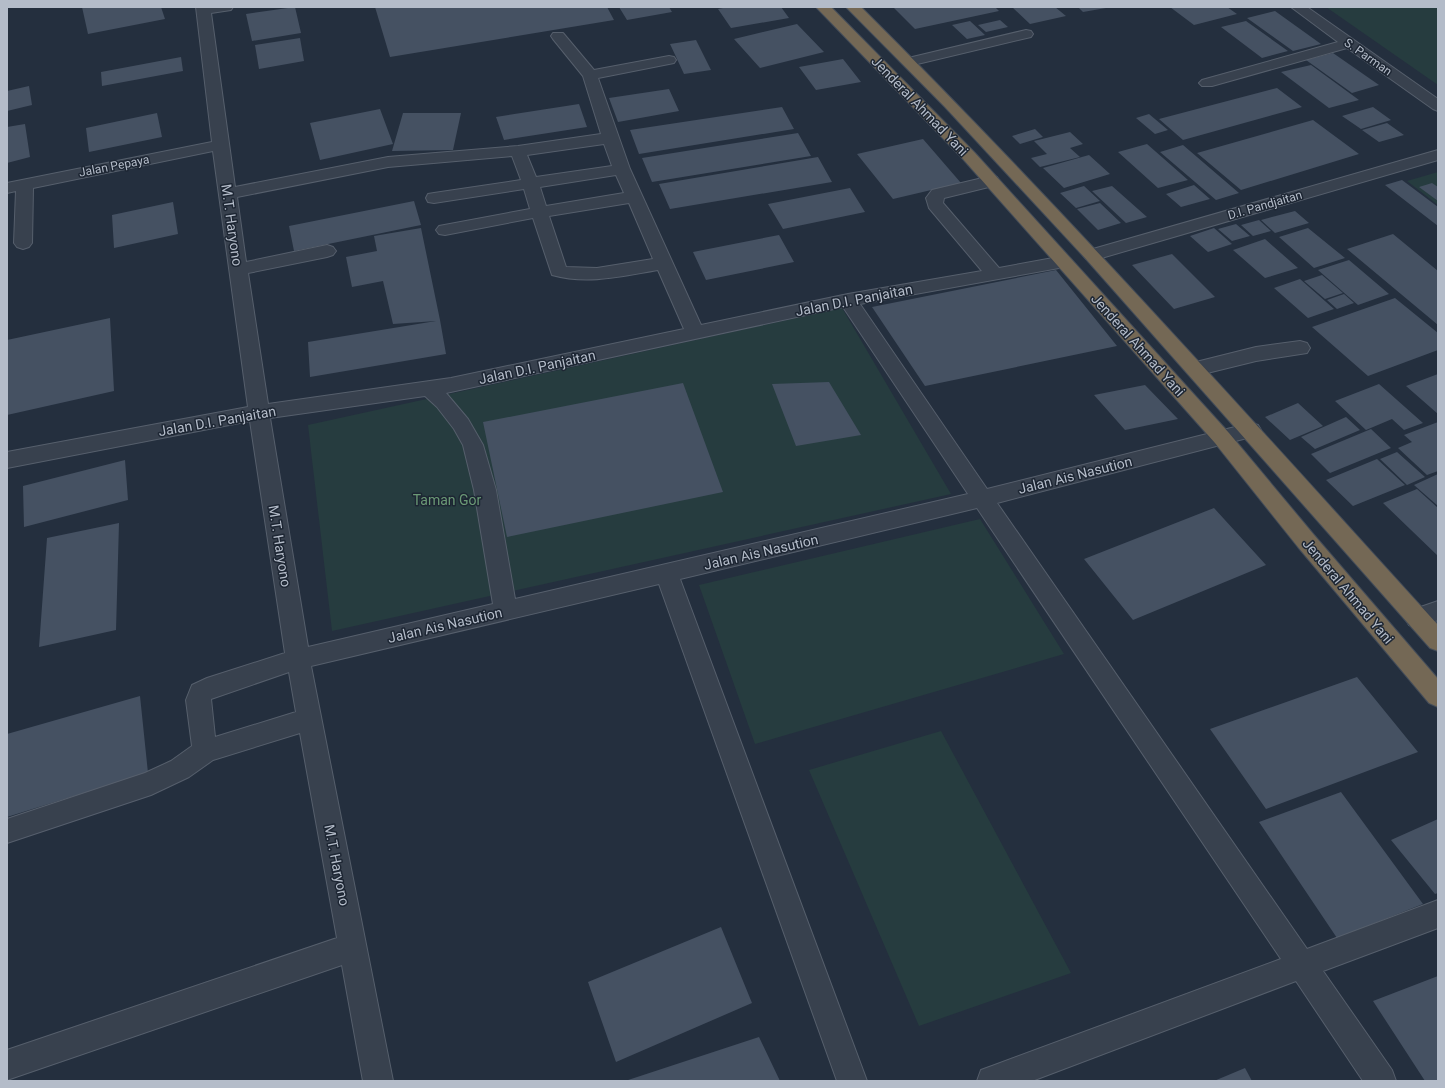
<svg xmlns="http://www.w3.org/2000/svg" width="1445" height="1088" font-family="Roboto,sans-serif">
<style>
.green{fill:#263c3f}
.building{fill:#455162}
.lines{fill:none;stroke-linecap:round;stroke-linejoin:round}
.minor-casing{stroke:#565f6c;stroke-width:2}
.highway-casing{stroke:#434c59;stroke-width:2}
.minor{fill:#38414e;fill-rule:evenodd}
.highway{fill:#746855;fill-rule:evenodd}
.labels{text-anchor:middle;dominant-baseline:central;stroke-width:3;stroke-linejoin:round;paint-order:stroke}
.far-street-label{font-size:12px;fill:#b4bcc9;stroke:#1d2633}
.street-label{font-size:14px;fill:#b4bcc9;stroke:#1d2633}
.park-label{font-size:14px;fill:#6b9a76;stroke:#1d2633}
</style>
<rect width="100%" height="100%" fill="#242f3e"/>
<!-- green -->
<path class="green" d="M1326,7H1438V85Z
M1438,172V205L1407,181Z
M842,308L951,494L332,631L308,425Z
M980,519L1064,654L755,744L699,585Z
M941,731L1071,973L919,1026L809,770Z"/>
<!-- building -->
<path class="building" d="M82,7H161L165,19L88,34Z
M295,7L301,33L252,41L246,14Z
M375,7H607L614,20L390,57Z
M619,7H669L672,12L627,20Z
M728,7H781L789,18L731,28L718,9Z
M893,7H995L999,11L915,29Z
M1012,7H1055L1066,16L1030,24Z
M1078,7H1106V8L1083,12Z
M1170,7H1227L1237,14L1194,25Z
M1275,11L1321,44L1293,51L1247,18Z
M1000,20L1008,27L986,32L978,25Z
M970,21L985,35L967,39L952,25Z
M1246,21L1288,51L1262,58L1221,27Z
M797,24L824,52L760,68L734,39Z
M300,38L304,61L259,69L255,45Z
M696,40L711,70L684,74L670,44Z
M1333,53L1379,85L1352,93L1306,60Z
M181,57L183,71L102,86L101,72Z
M843,59L861,82L816,90L799,67Z
M1311,65L1359,100L1329,108L1281,72Z
M29,86L32,105L7,111V91Z
M1277,88L1302,107L1183,140L1159,119Z
M669,89L679,111L618,122L609,98Z
M579,104L587,127L504,140L496,117Z
M782,107L794,129L639,154L630,130Z
M1373,107L1391,120L1361,129L1342,116Z
M380,109L393,144L320,160L310,123Z
M157,113L162,137L89,152L86,128Z
M403,113H461L453,150L392,151Z
M1149,114L1168,130L1155,134L1136,118Z
M1313,120L1359,154L1241,190L1197,153Z
M1387,123L1404,135L1379,142L1362,130Z
M25,124L30,157L7,163V127Z
M1035,129L1043,137L1020,144L1012,136Z
M1070,132L1083,144L1070,148L1080,157L1040,167L1031,158L1047,154L1034,141Z
M798,133L811,156L652,182L642,158Z
M923,139L961,183L893,199L857,154Z
M1147,144L1188,180L1158,188L1118,152Z
M1183,145L1239,193L1216,200L1160,152Z
M1089,155L1110,174L1064,188L1043,168Z
M818,157L832,182L670,209L659,184Z
M1402,180L1438,207V226L1385,185Z
M1432,183L1438,187V201L1419,187Z
M1194,185L1210,199L1181,207L1166,194Z
M1084,186L1100,201L1076,208L1060,193Z
M1112,186L1147,217L1126,223L1092,191Z
M850,188L865,212L783,229L768,204Z
M414,201L421,225L294,251L289,226Z
M173,202L178,234L114,248L112,215Z
M1100,203L1121,223L1098,230L1077,209Z
M1295,211L1309,223L1275,233L1261,220Z
M1259,220L1271,231L1253,236L1241,225Z
M1236,224L1250,236L1232,241L1218,229Z
M421,228L440,320L446,354L310,377L308,342L436,321L393,324L383,281L352,287L346,257L377,251L374,236Z
M1214,228L1232,244L1208,252L1190,236Z
M1308,228L1345,258L1314,268L1279,237Z
M1393,234L1438,271V325L1347,249Z
M779,235L794,262L706,280L693,252Z
M1265,239L1298,268L1265,278L1233,250Z
M1172,254L1215,297L1174,309L1132,265Z
M1349,260L1389,294L1358,305L1318,270Z
M1056,270L1117,346L925,386L872,307Z
M1322,275L1343,293L1325,299L1304,281Z
M1300,279L1334,309L1308,318L1274,288Z
M1344,294L1354,303L1337,309L1327,300Z
M1395,298L1438,333V350L1368,376L1312,327Z
M110,318L114,391L7,415V340Z
M1438,374V414L1406,386Z
M829,382L861,435L796,446L772,384Z
M683,383L723,492L507,537L483,422Z
M1379,384L1423,423L1404,430L1392,419L1366,430L1335,401Z
M1145,385L1178,419L1125,430L1094,395Z
M1298,403L1323,426L1290,440L1265,417Z
M1346,417L1360,430L1315,449L1301,437Z
M1438,422V471L1427,475L1398,448L1412,442L1404,435Z
M1371,429L1391,448L1330,473L1311,454Z
M1397,452L1425,477L1407,485L1380,459Z
M1377,459L1405,485L1353,506L1326,480Z
M125,460L128,500L24,527L23,486Z
M1438,474V506L1414,485Z
M1417,489L1438,508V556L1383,503Z
M1214,508L1266,565L1133,620L1084,559Z
M119,523L116,630L39,647L47,538Z
M1357,677L1418,752L1266,809L1210,729Z
M140,696L148,773L7,817V734Z
M1341,792L1423,904L1337,938L1259,822Z
M1438,819V893L1435,894L1391,840Z
M721,927L752,1003L616,1062L588,982Z
M1438,976V1081H1425L1373,1001Z
M759,1037L780,1081H625Z
M1245,1068L1252,1081H1214Z"/>
<g class="lines">
<defs>
<path id="minor" d="M196,7H233L231,10L211,13L235,187L388,157L518,146L601,134L583,76L553,39L551,36L553,33H563L594,70L669,56L674,57L676,60L674,63L598,78L630,169L701,325L848,294L982,271L929,208L926,198L932,190L991,176L997,177L999,181L997,185L944,198L943,203L999,268L1064,256L1070,258L1073,262L1070,266L860,304L987,489L1251,423L1258,425L1261,430L1258,435L1251,437L997,503L1307,949L1438,900V928L1323,971L1392,1070L1396,1081H1363L1296,981L1032,1081H977L981,1070L992,1066L1281,959L977,508L680,579L867,1081H837L659,584L311,666L393,1081H363L342,965L7,1080V1050L337,938L300,733L213,760L189,777L151,795L7,843V819L145,773L171,761L192,746L186,700L192,685L207,678L285,653L250,421L7,468V452L248,407L213,151L33,188L32,243L29,247L23,249L17,247L14,243L16,191L7,193V183L212,142ZM604,144L612,166L536,177L527,155ZM512,156L521,180L434,193L428,194L426,198L428,202L434,203L524,189L530,209L439,226L436,230L439,234L445,235L533,218L552,275C588,285 622,276 658,270L684,329L451,378L268,404L248,273L327,257L333,255L336,251L333,247L327,245L246,262L237,197L388,167ZM616,175L624,193L546,206L540,187ZM629,203L653,259L597,268L566,267L549,216ZM843,307L968,494L515,599L496,490L483,445L468,419L446,393ZM425,396L437,407L454,429L463,445L474,490L493,604L308,647L270,418ZM289,672L296,712L215,737L211,699Z
M1291,7H1307L1438,99V111L1433,109L1347,48L1212,86H1202L1199,83L1202,80L1338,42Z
M1026,30L1031,31L1033,34L1031,37L909,66L904,65L902,62L904,59Z
M1438,150V160L1098,259L1092,261L1086,259L1083,255L1086,251Z
M1300,341L1307,343L1310,348L1307,353L1256,361L1195,376L1188,374L1185,369L1188,364L1256,347Z
M1438,601V620L1417,628L1409,625L1405,618L1409,611Z"/>
<path id="highway" d="M816,7H831L975,153L1229,433L1314,535L1438,679V707L1429,703L1298,547L1215,443L963,159Z
M846,7H861C1061,206 1248,416 1438,625V651L1430,648L1086,259L945,107Z"/>
</defs>
<!-- minor casing -->
<use href="#minor" class="minor-casing"/>
<!-- highway casing -->
<use href="#highway" class="highway-casing"/>
<!-- minor -->
<use href="#minor" class="minor"/>
<!-- highway -->
<use href="#highway" class="highway"/>
</g>
<g class="labels">
<!-- far-street labels -->
<g class="far-street-label">
<text transform="translate(1368 57) rotate(35)">S. Parman</text>
<text transform="translate(114 166) rotate(-11)">Jalan Pepaya</text>
<text transform="translate(1265 205) rotate(-16)">D.I. Pandjaitan</text>
</g>
<!-- street labels -->
<g class="street-label">
<text transform="translate(920 106) rotate(46)">Jenderal Ahmad Yani</text>
<text transform="translate(232 225) rotate(82)">M.T. Haryono</text>
<text transform="translate(854 300) rotate(-11)">Jalan D.I. Panjaitan</text>
<text transform="translate(1138 345) rotate(48)">Jenderal Ahmad Yani</text>
<text transform="translate(537 367) rotate(-12)">Jalan D.I. Panjaitan</text>
<text transform="translate(217 421) rotate(-10)">Jalan D.I. Panjaitan</text>
<text transform="translate(1075 475) rotate(-14)">Jalan Ais Nasution</text>
<text transform="translate(280 546) rotate(81)">M.T. Haryono</text>
<text transform="translate(761 552) rotate(-13)">Jalan Ais Nasution</text>
<text transform="translate(1348 591) rotate(50)">Jenderal Ahmad Yani</text>
<text transform="translate(445 625) rotate(-13)">Jalan Ais Nasution</text>
<text transform="translate(337 865) rotate(79)">M.T. Haryono</text>
</g>
<!-- park labels -->
<g class="park-label">
<text x="447" y="500">Taman Gor</text>
</g>
</g>
<!-- border -->
<rect width="1445" height="1088" fill="none" stroke="#b4bcc9" stroke-width="16"/>
</svg>
